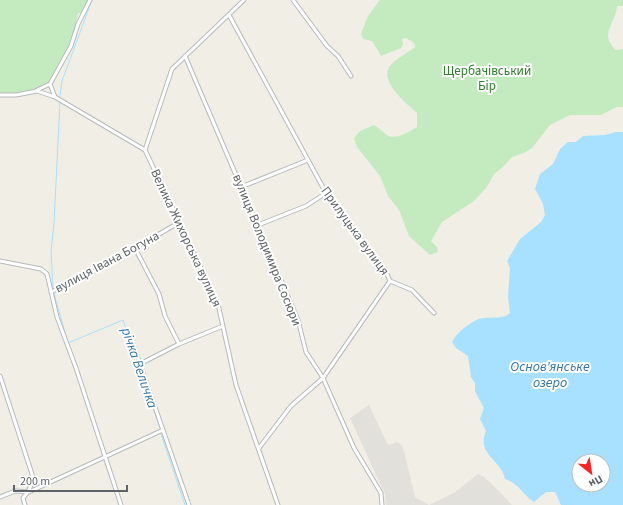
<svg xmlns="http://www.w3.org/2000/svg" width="623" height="505" font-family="'Source Sans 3',sans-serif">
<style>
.industrial{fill:#e2e0da}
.green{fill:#c4ebc0}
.water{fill:#a8e1ff;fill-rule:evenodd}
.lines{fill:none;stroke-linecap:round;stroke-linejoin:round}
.stream{stroke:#a8e1ff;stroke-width:1}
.street-casing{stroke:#b6babe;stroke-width:5}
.street{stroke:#fff;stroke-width:3}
.labels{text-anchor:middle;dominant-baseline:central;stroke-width:4;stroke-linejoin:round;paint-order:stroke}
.park-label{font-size:13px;fill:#2e812b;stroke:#fff}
.street-label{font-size:13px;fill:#5d6368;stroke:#fff}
.water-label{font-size:14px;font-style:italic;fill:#3477aa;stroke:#fff}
</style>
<rect width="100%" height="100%" fill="#f1eee6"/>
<!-- industrial -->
<path class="industrial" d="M369,405L388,445L398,442L403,447L415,497L429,505L454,493L478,474L484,477L497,489L512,505H386L385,494L350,418Z"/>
<!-- green -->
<path class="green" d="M0,0H89L82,13H78C75,38 63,80 37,90C26,95 12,93 0,93Z
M380,0H623V6H617C616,24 598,33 616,50L623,49V107H617L601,115H570L550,125L532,148L524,153L512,157L502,168L495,173L486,188L474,201L442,222L431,241L437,247L438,252L430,255L409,236L399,210L388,196L380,176L357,147L354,138L360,131L374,125C379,128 382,132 387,135C396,141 410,131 417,127V113C407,104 378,81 390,66C395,59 408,53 415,47L414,43L406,38L402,39L403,44L401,48L381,56L372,41L363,39L361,34L368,16Z"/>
<!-- water -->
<path class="water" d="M616,132H623V505H561L555,492H546L534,502C521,493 520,484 505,479C502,460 476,455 486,431L480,419L484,408L475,391V383L471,377L468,356L456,348L452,342C457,332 469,323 479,319C488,316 503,320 510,313L508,296L510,268L507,261L520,239L541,222L545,215L543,204L535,189L540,174L553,164L560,149L568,142H576L583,136L605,135ZM579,461H603V485H579Z"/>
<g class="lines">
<!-- stream -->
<path class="stream" d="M60,96L62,81L92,0
M53,288L51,251L54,223L60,102
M54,294L68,343L123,320L160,428
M161,434L185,505"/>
<defs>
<path id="street" d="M244,0L172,69L145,150L218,304L236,385L278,505
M293,0L327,46L338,56L351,76
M229,15L326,193L387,274L390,281L323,378L291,406L259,448
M185,56L298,320L306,352L323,378L354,448L381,493L382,505
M37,90L50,84
M0,95H16L37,91L55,97L145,150
M55,97L50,84L71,46L78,24L90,0
M241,187L308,160
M258,225L306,206L326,193
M135,248L159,294L165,316L179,344
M0,261L41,269L47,274L57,317L76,368L121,505
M390,281L412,290L434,313
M51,292L99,269L180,222
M130,335L189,505
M140,364L179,344L223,326
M0,376L32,474C33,484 30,491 23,498L25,505
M0,497L15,491L29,492L163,430"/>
</defs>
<!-- street casing -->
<use href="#street" class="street-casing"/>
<!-- street -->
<use href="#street" class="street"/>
</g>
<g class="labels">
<!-- park labels -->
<g class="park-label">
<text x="487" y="71">Щербачівський<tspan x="487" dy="15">Бір</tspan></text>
</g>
<!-- street labels -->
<g class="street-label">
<text transform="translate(355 231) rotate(54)">Прилуцька вулиця</text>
<text transform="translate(186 238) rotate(65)">Велика Жихорська вулиця</text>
<text transform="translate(267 250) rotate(68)">вулиця Володимира Сосюри</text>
<text transform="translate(107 262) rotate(-28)">вулиця Івана Богуна</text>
</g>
<!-- water labels -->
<g class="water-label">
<text x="550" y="367">Основ'янське<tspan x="550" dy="16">озеро</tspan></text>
<text transform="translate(139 368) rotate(71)">річка Величка</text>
</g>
</g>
<!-- north arrow -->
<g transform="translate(591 473) rotate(150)"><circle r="19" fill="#ffffff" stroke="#bec1c3"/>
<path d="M0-3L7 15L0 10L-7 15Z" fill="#fb2324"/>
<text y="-6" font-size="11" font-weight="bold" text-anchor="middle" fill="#5d6368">Пн</text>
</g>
<!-- scale -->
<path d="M14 485v6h113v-6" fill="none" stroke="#5d6368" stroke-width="2"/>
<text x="20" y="485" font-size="12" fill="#5d6368" stroke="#ffffff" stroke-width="3" paint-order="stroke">200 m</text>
</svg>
